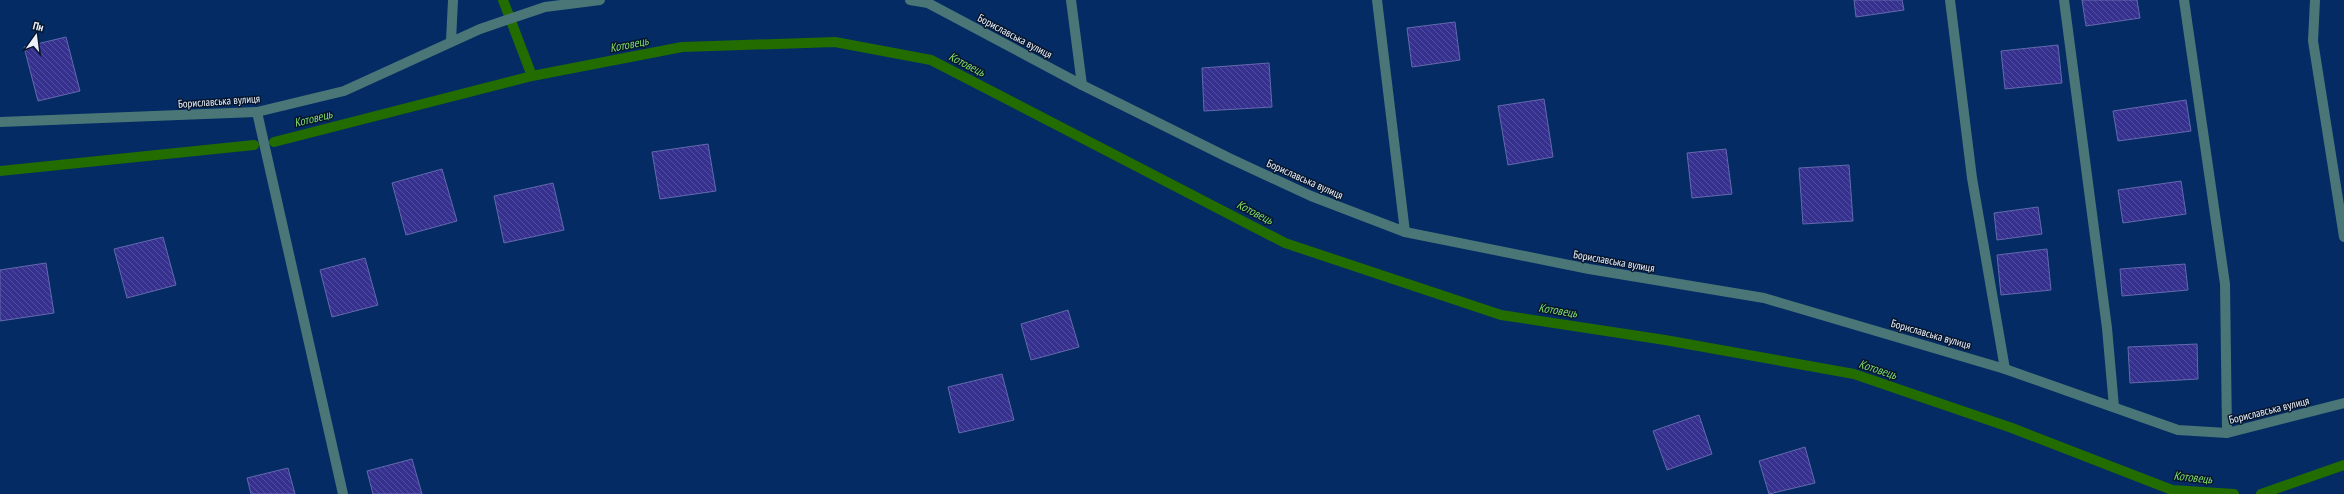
<svg xmlns="http://www.w3.org/2000/svg" width="2344" height="494" font-family="'PT Sans Narrow',sans-serif">
<style>
.lines{fill:none;stroke-linecap:round;stroke-linejoin:round}
.stream{stroke:#236c00;stroke-width:10}
.building{fill:url(#building-back-hatch);stroke:#6369ae}
.lane{stroke:#4a7677;stroke-width:10}
.street{stroke:#4a7677;stroke-width:10}
.labels{text-anchor:middle;dominant-baseline:central;stroke-width:3;stroke-linejoin:round;paint-order:stroke}
.street-label{font-size:11px;fill:#ecf1f8;stroke:#06162e}
.water-label{font-size:12px;font-style:italic;fill:#80db65;stroke:#06162e}
</style>
<defs>
<pattern id="building-back-hatch" width="6" height="6" patternUnits="userSpaceOnUse"><rect width="6" height="6" fill="#36318e"/><path d="M-1 5l2 2M0 0l6 6M5-1l2 2" fill="none" stroke="#534f9f"/></pattern>
</defs>
<rect width="100%" height="100%" fill="#042b63"/>
<g class="lines">
<!-- stream -->
<path class="stream" d="M503,0L532,76
M274,142L532,76L682,47L835,42L931,60L1285,243L1501,315L1665,340L1854,374L2012,428L2172,490L2234,494
M0,171L254,145
M2261,494L2344,465"/>
</g>
<!-- building -->
<path class="building" d="M1854,0H1902L1904,10L1856,17Z
M2082,0H2137L2140,18L2086,26Z
M1455,22L1460,60L1412,67L1407,28Z
M66,37L80,91L38,101L24,47Z
M2058,45L2062,83L2005,89L2001,51Z
M1269,63L1272,107L1204,111L1202,68Z
M1544,99L1553,157L1508,165L1498,106Z
M2186,100L2191,131L2118,141L2113,111Z
M708,144L716,191L660,199L652,152Z
M1726,149L1732,194L1692,198L1687,153Z
M1849,165L1853,221L1803,224L1799,168Z
M442,169L457,221L406,235L392,183Z
M2181,181L2186,214L2123,223L2118,190Z
M553,183L564,230L504,243L494,196Z
M2038,207L2042,234L1997,240L1994,213Z
M163,237L176,285L127,298L114,249Z
M2047,249L2051,290L2001,295L1997,255Z
M365,258L378,305L332,317L320,270Z
M46,263L54,313L0,321V270Z
M2185,264L2188,290L2122,296L2120,269Z
M1068,310L1079,347L1031,360L1021,324Z
M2197,344L2198,379L2130,383L2128,347Z
M1002,374L1014,420L959,433L948,387Z
M1699,415L1712,454L1667,470L1653,431Z
M1805,447L1815,483L1769,494L1759,461Z
M412,459L422,494H373L367,471Z
M288,468L295,494H251L247,478Z"/>
<g class="lines">
<!-- lane -->
<path class="lane" d="M1071,0L1082,85
M1377,0L1405,232
M1950,0L1972,178L2005,369
M2064,0L2107,328L2114,407
M2184,0L2225,284L2227,433
M2315,0L2313,41L2344,237
M257,112L343,494"/>
<!-- street -->
<path class="street" d="M910,0L928,3L1082,85L1229,158L1311,196L1405,232L1589,269L1764,298L2005,369L2178,430L2227,433L2344,403
M451,41L453,0
M0,122L257,112L344,91L480,29L545,7L600,0"/>
</g>
<g class="labels">
<!-- street labels -->
<g class="street-label">
<text transform="translate(1015 36) rotate(28)">Бориславська вулиця</text>
<text transform="translate(219 101) rotate(-4)">Бориславська вулиця</text>
<text transform="translate(1305 179) rotate(24)">Бориславська вулиця</text>
<text transform="translate(1614 261) rotate(10)">Бориславська вулиця</text>
<text transform="translate(1931 334) rotate(16)">Бориславська вулиця</text>
<text transform="translate(2269 410) rotate(-14)">Бориславська вулиця</text>
</g>
<!-- water labels -->
<g class="water-label">
<text transform="translate(629 44) rotate(-11)">Котовець</text>
<text transform="translate(967 64) rotate(27)">Котовець</text>
<text transform="translate(313 118) rotate(-14)">Котовець</text>
<text transform="translate(1255 212) rotate(27)">Котовець</text>
<text transform="translate(1558 310) rotate(9)">Котовець</text>
<text transform="translate(1878 369) rotate(18)">Котовець</text>
<text transform="translate(2193 477) rotate(6)">Котовець</text>
</g>
</g>
<!-- north arrow -->
<g transform="translate(36 36) rotate(14)" stroke="#06162e" stroke-width="3" paint-order="stroke">
<path d="M0-3L7 15L0 10L-7 15Z" fill="#ecf1f8"/>
<text y="-6" font-size="11" font-weight="bold" text-anchor="middle" fill="#ecf1f8">Пн</text>
</g>
</svg>
